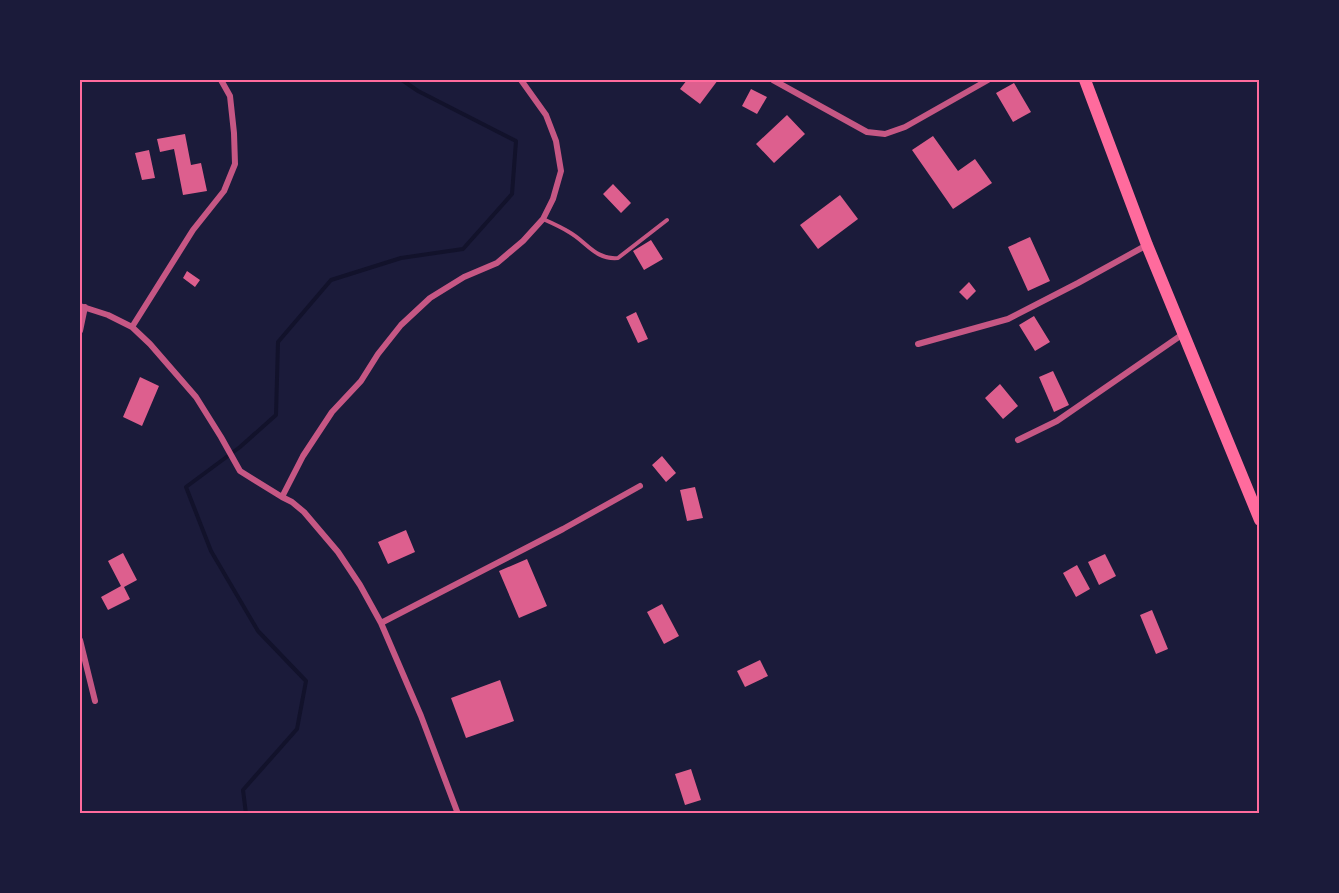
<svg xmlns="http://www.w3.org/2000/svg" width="1339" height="893" font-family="'IBM Plex Sans',sans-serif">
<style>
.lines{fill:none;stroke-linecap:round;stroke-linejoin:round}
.stream{stroke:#12122b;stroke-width:4}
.building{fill:#dd5f8e}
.service{stroke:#c65784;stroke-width:4}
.minor{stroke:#c65784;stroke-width:6}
.trunk{stroke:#ff6b9d;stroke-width:12}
.neatline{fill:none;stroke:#ff6b9d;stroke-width:2}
</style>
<rect width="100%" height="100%" fill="#1b1b3a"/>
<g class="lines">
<!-- stream -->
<path class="stream" d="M246,814L243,790L297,729L306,681L258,631L211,551L186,487L240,447L276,415L278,342L331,280L401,258L463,249L512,194L516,141L418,91L402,80"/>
</g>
<!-- building -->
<path class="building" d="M687,80H718L700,104L680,89Z
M1014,83L1031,112L1013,122L996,93Z
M751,89L767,97L757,114L742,106Z
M787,115L805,134L774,163L756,144Z
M185,134L191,165L201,163L207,191L183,195L174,149L160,152L157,139Z
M933,136L958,171L975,159L992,183L953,209L912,150Z
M149,150L155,178L142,180L135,153Z
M613,184L631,203L621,213L603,194Z
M840,195L858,219L818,249L800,225Z
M1030,237L1050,281L1028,291L1008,247Z
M651,240L663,259L644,270L633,251Z
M187,271L200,280L195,287L183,278Z
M969,282L976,291L967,300L959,292Z
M636,312L648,339L638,343L626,317Z
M1034,316L1050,342L1035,351L1019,325Z
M1053,371L1069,405L1054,412L1039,377Z
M140,377L159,386L142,426L123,417Z
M1000,384L1018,406L1003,419L985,398Z
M662,456L676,473L666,482L652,465Z
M695,487L703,518L687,521L680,490Z
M406,530L415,552L388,564L378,542Z
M123,553L137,580L124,587L130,599L108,610L101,597L121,586L108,561Z
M1105,554L1116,576L1099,585L1088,562Z
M527,559L547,606L519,618L499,571Z
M1077,565L1090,589L1076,597L1063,573Z
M662,604L679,636L664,644L647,612Z
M1152,610L1168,649L1156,654L1140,615Z
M760,660L768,676L745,687L737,671Z
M500,680L514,721L466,738L451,698Z
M691,769L701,800L685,805L675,774Z"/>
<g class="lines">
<!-- service -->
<path class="service" d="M543,219C552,223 561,227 569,232C587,242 595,260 618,258L667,220"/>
<!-- minor -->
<path class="minor" d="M773,80L867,132L885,134L905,127L988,80
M80,306L108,315L132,327L150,344L196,397L221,437L240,471L282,497L292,502L304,512L338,552L360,585L381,623L421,716L458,814
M132,327L193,230L224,191L235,164L234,133L230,96L221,80
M80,331L85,307
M918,344L1008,319L1078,283L1147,245
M1018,440L1057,421L1183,334
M282,497L303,456L332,412L361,381L378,354L401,325L430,298L464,277L497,263L523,241L543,219L553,199L561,171L556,141L546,115L521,80
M381,623L563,529L640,486
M80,640L95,701"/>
<!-- trunk -->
<path class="trunk" d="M1085,80L1147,245L1260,520"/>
</g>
<!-- border -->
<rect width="1339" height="893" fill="none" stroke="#1b1b3a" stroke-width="162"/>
<rect x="81" y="81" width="1177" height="731" class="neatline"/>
</svg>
